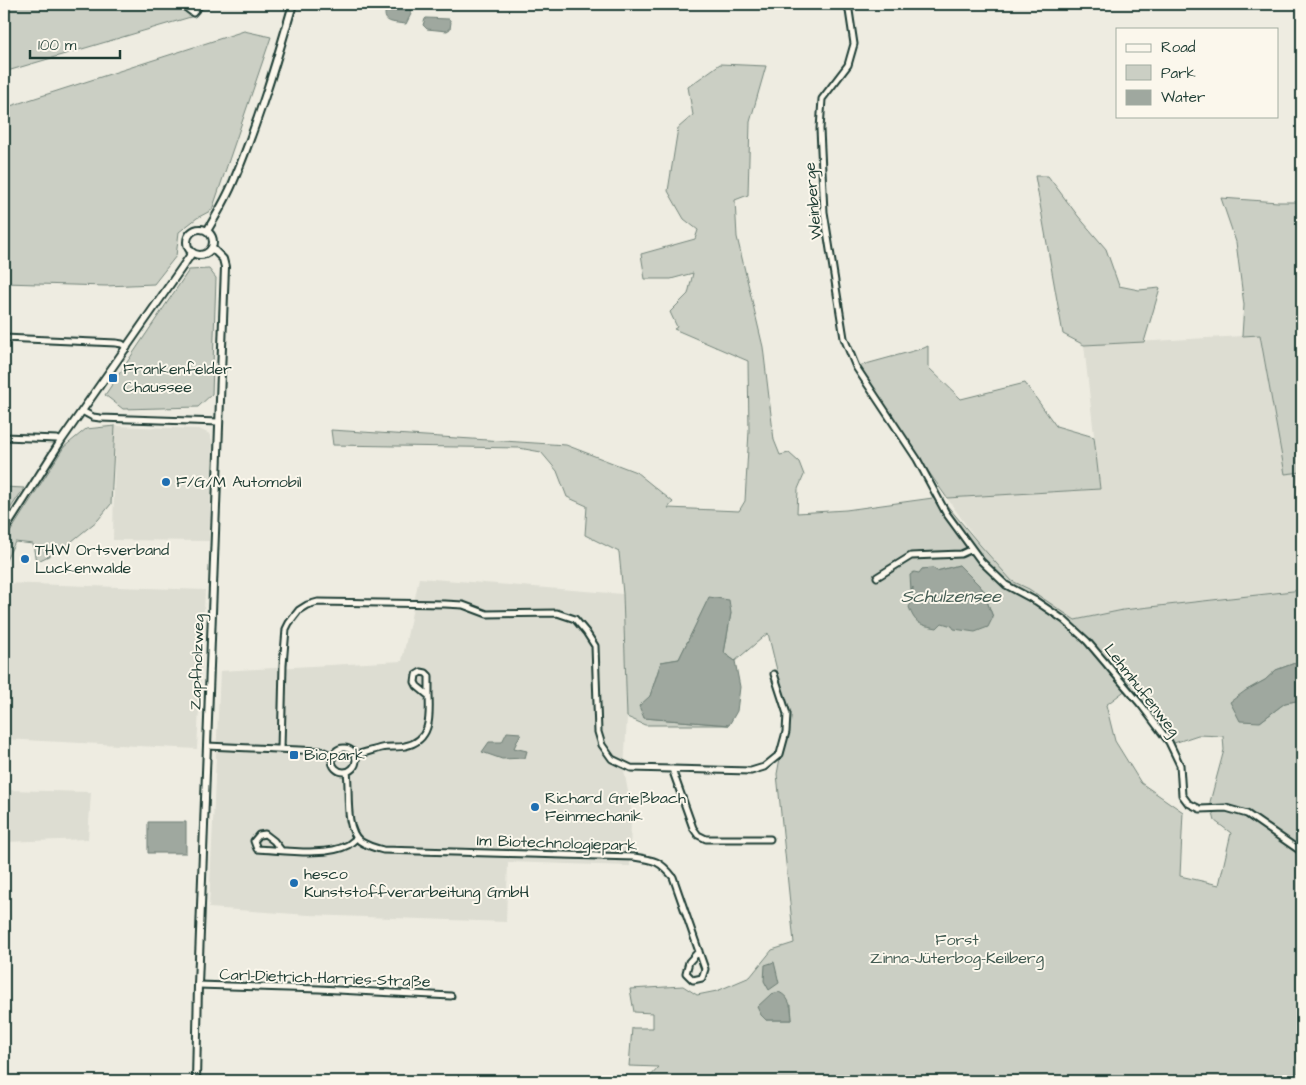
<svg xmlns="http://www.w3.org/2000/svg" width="1306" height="1085" font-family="'Architects Daughter',sans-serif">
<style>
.built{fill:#ddddd2}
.green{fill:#cbcfc4;stroke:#75867c;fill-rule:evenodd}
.water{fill:#9fa89f;stroke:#6c7d74}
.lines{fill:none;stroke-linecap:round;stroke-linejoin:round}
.minor-casing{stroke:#1f3d34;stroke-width:9}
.tertiary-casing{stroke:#1f3d34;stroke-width:10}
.minor{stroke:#fbf7ec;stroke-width:5}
.tertiary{stroke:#fbf7ec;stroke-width:6}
.poi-dot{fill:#1f6fb2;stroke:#fbf7ec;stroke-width:2}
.labels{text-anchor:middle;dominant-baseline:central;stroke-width:4;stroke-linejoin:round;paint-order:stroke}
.street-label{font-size:16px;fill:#1f3d34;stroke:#fbf7ec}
.poi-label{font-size:16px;fill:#1f3d34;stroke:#fbf7ec;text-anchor:start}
.park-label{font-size:16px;fill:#415a51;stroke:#fbf7ec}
.water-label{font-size:18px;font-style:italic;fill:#455d54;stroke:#fbf7ec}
</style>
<rect width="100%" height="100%" fill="#eeece1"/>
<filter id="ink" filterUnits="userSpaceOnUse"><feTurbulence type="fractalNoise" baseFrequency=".02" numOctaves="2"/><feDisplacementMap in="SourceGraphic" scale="10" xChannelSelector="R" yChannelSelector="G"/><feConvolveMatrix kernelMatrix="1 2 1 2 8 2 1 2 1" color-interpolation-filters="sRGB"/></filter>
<g filter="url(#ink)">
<!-- built -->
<path class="built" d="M1260,335L1285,473L1302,472V590L1123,610L1075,620L1012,581L980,545L947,498L1100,489L1084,345Z
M115,426L199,429L210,434L213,444L209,541L113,540Z
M419,578L623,594L627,717L624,770L631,808L630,866L508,862L506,922L309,915L209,908L220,671L402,661Z
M4,583L205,590L197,749L4,739Z
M4,790L91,792L88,839L4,842Z"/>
<!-- green -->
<path class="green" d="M4,4H177L194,16L4,72Z
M244,31L271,37L212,210L197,218L179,232L176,256L154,284L106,286L4,283V108Z
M720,64L766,66L750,122L748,195L735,200L737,237L763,347L774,440L780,455L789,453L799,462L804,475L798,489L797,513L846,510L940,497L980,545L1012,581L1029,589L1075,620L1123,610L1302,590V663H1295L1276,670L1265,680L1245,691L1260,722L1285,703L1302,700V1081H655L649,1078L659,1067L629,1066L632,1028H653V1013L634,1012L630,989L683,986L697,995L717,991L750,977L772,950L794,943L777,774L788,716L768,633L735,661L724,653L731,613L709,598L679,659L661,662L650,696L644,718L729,725H645L627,717L623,594L619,552L585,535L587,506L567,497L557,471L541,452L519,448L333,445L331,430L566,445L636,472L673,502L668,508L739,511L745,501L749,431L748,361L674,329L677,327L670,312L688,294L693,273L671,279H645L641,254L695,239L698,230L684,219L668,191L678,128L693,115L688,87ZM959,565L986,593L988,604L993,617L952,626L942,622L913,599V585L922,569L933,568L936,571ZM1131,686L1174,743L1198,735L1223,736L1224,750L1210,802L1215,821L1231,833L1219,885L1180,876L1183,812L1141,783L1115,741L1106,705ZM791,1005L792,1020H766Z
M1035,176H1048L1078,216L1106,249L1119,286L1139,290L1160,288L1144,342L1084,345L1063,334Z
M1221,198L1278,202H1302V472L1285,474L1260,335L1242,336L1244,305L1236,242Z
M209,269L216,278L212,394L198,407L123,409L105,395L189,270Z
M928,346V367L961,399L1025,383L1056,426L1094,437L1100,489L947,498L855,367L924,348Z
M115,426L111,504L98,520L61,550L36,562L33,544L15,542L4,564V542L64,447L86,429Z
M4,487L24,488L4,518Z"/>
<!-- water -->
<path class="water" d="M387,4H410L411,14L406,24C389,22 381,23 387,4Z
M426,18L449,19L451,22L450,29L447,31L427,29L423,25L425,19Z
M959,565L978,584L986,593L988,604L993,617L988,627L975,632L954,629L952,626L942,623L937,628C920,625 915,624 909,607L913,599V587L911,591L910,575L914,572L919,573L922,569L933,568L937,571Z
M709,597L729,600L731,613L724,653L735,661L740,687L737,711L729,725L644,718L639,706L650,696L661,662L679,659Z
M1295,663H1302V700L1285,703L1260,722L1240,721L1230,702L1245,691L1265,680L1276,670Z
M507,732L521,733L514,748L527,751L525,758L502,759L482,752L489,742H502Z
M148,822H186V853H148Z
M774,962L779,983L769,990L764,981L765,965Z
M779,992C791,998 791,1008 792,1020H766L761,1015L757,1007L771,994Z"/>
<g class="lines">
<defs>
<path id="minor" d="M181,4L193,13L201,4
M848,4L854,44L848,65L822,99L820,129L824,212L844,338L856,367L917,459L946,513L981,561L1006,585L1036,601L1064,620L1087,641L1142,706L1169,742L1180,765L1182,795L1188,803L1200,809L1226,808L1247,814L1302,852
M4,338L116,343L122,344L127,348
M82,411L93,417L100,418L219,422
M4,437L57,439L61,441
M877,577L911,556L961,554L972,549
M421,672L426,673L429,676V696L417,686L415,682L416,675Z
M207,746L322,751L333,756
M332 760a12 12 0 1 1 24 0a12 12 0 1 1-24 0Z
M281,749L283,665L286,629L289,623L299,610L307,605L318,602L445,604L463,605L487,614L557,613L575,619L586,632L595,646L598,732L602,745L612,759L631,768L751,771L764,767L780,754L786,732L787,714L774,674
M355,755C364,753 373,750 381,748C389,746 397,748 405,746C431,741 430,717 429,696
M672,769L693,828L698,835L706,839H770
M347,772C350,791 344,828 360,841C367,846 375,848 383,850L634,857C655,860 660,861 673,877L705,969L702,978L693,980L686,973L689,962L699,951
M281,850L274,841L265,834L259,835L254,841L257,849C282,850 326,857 348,845C351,843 354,840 357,838
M198,985L319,989L451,996"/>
<path id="tertiary" d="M187 242a13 13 0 1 1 26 0a13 13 0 1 1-26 0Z
M207,231C217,214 227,198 234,180C258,123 276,63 293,4
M4,531L61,441L192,253
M196,1081L198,985L225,267L223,259L212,248"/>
</defs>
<!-- minor casing -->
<use href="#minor" class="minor-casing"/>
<!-- tertiary casing -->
<use href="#tertiary" class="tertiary-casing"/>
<!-- minor -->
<use href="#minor" class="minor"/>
<!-- tertiary -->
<use href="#tertiary" class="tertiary"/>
</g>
</g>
<!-- markers -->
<g class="poi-dot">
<rect x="108" y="373" width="10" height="10" rx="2.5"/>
<circle cx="166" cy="482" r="5"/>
<circle cx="25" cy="559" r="5"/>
<rect x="289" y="750" width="10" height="10" rx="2.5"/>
<circle cx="535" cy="807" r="5"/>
<circle cx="294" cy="883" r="5"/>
</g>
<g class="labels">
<!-- street labels -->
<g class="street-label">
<text transform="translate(813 201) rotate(-95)">Weinberge</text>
<text transform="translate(197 662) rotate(-88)">Zapfholzweg</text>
<text transform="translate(1142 690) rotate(52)">Lehmhufenweg</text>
<text transform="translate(557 843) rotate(2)">Im Biotechnologiepark</text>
<text transform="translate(325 978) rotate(2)">Carl-Dietrich-Harries-Straße</text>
</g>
<!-- poi labels -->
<g class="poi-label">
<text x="123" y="369">Frankenfelder<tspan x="123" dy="18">Chaussee</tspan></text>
<text x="176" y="482">F/G/M Automobil</text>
<text x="35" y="550">THW Ortsverband<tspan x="35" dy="18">Luckenwalde</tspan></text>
<text x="304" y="755">Bio.park</text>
<text x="545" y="798">Richard Grießbach<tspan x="545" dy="18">Feinmechanik</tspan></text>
<text x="304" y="874">hesco<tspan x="304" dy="18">Kunststoffverarbeitung GmbH</tspan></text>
</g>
<!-- park labels -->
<g class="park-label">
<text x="957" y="940">Forst<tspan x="957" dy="18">Zinna-Jüterbog-Keilberg</tspan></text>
</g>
<!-- water labels -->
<g class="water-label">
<text x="951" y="596">Schulzensee</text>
</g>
</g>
<!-- margin -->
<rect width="1306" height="1085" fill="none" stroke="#fbf7ec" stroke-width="20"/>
<rect x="10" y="10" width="1286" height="1065" fill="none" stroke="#1f3d34" stroke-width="2" filter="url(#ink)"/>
<!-- legend -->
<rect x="1116" y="28" width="162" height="90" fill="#fbf7ec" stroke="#a3ada2"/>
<rect x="1126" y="44" width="25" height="8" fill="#fbf7ec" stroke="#a3ada2"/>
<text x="1161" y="52" font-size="15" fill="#1f3d34">Road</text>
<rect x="1126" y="65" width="25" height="15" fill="#cbcfc4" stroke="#a3ada2"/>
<text x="1161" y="78" font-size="15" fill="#1f3d34">Park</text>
<rect x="1126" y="90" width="25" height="15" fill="#9fa89f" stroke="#a3ada2"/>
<text x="1161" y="102" font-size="15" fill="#1f3d34">Water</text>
<!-- scale -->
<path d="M30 50v8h90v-8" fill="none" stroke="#1f3d34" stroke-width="2.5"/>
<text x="38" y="50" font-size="15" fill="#1f3d34" stroke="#fbf7ec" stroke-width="4" paint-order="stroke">100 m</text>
</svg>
